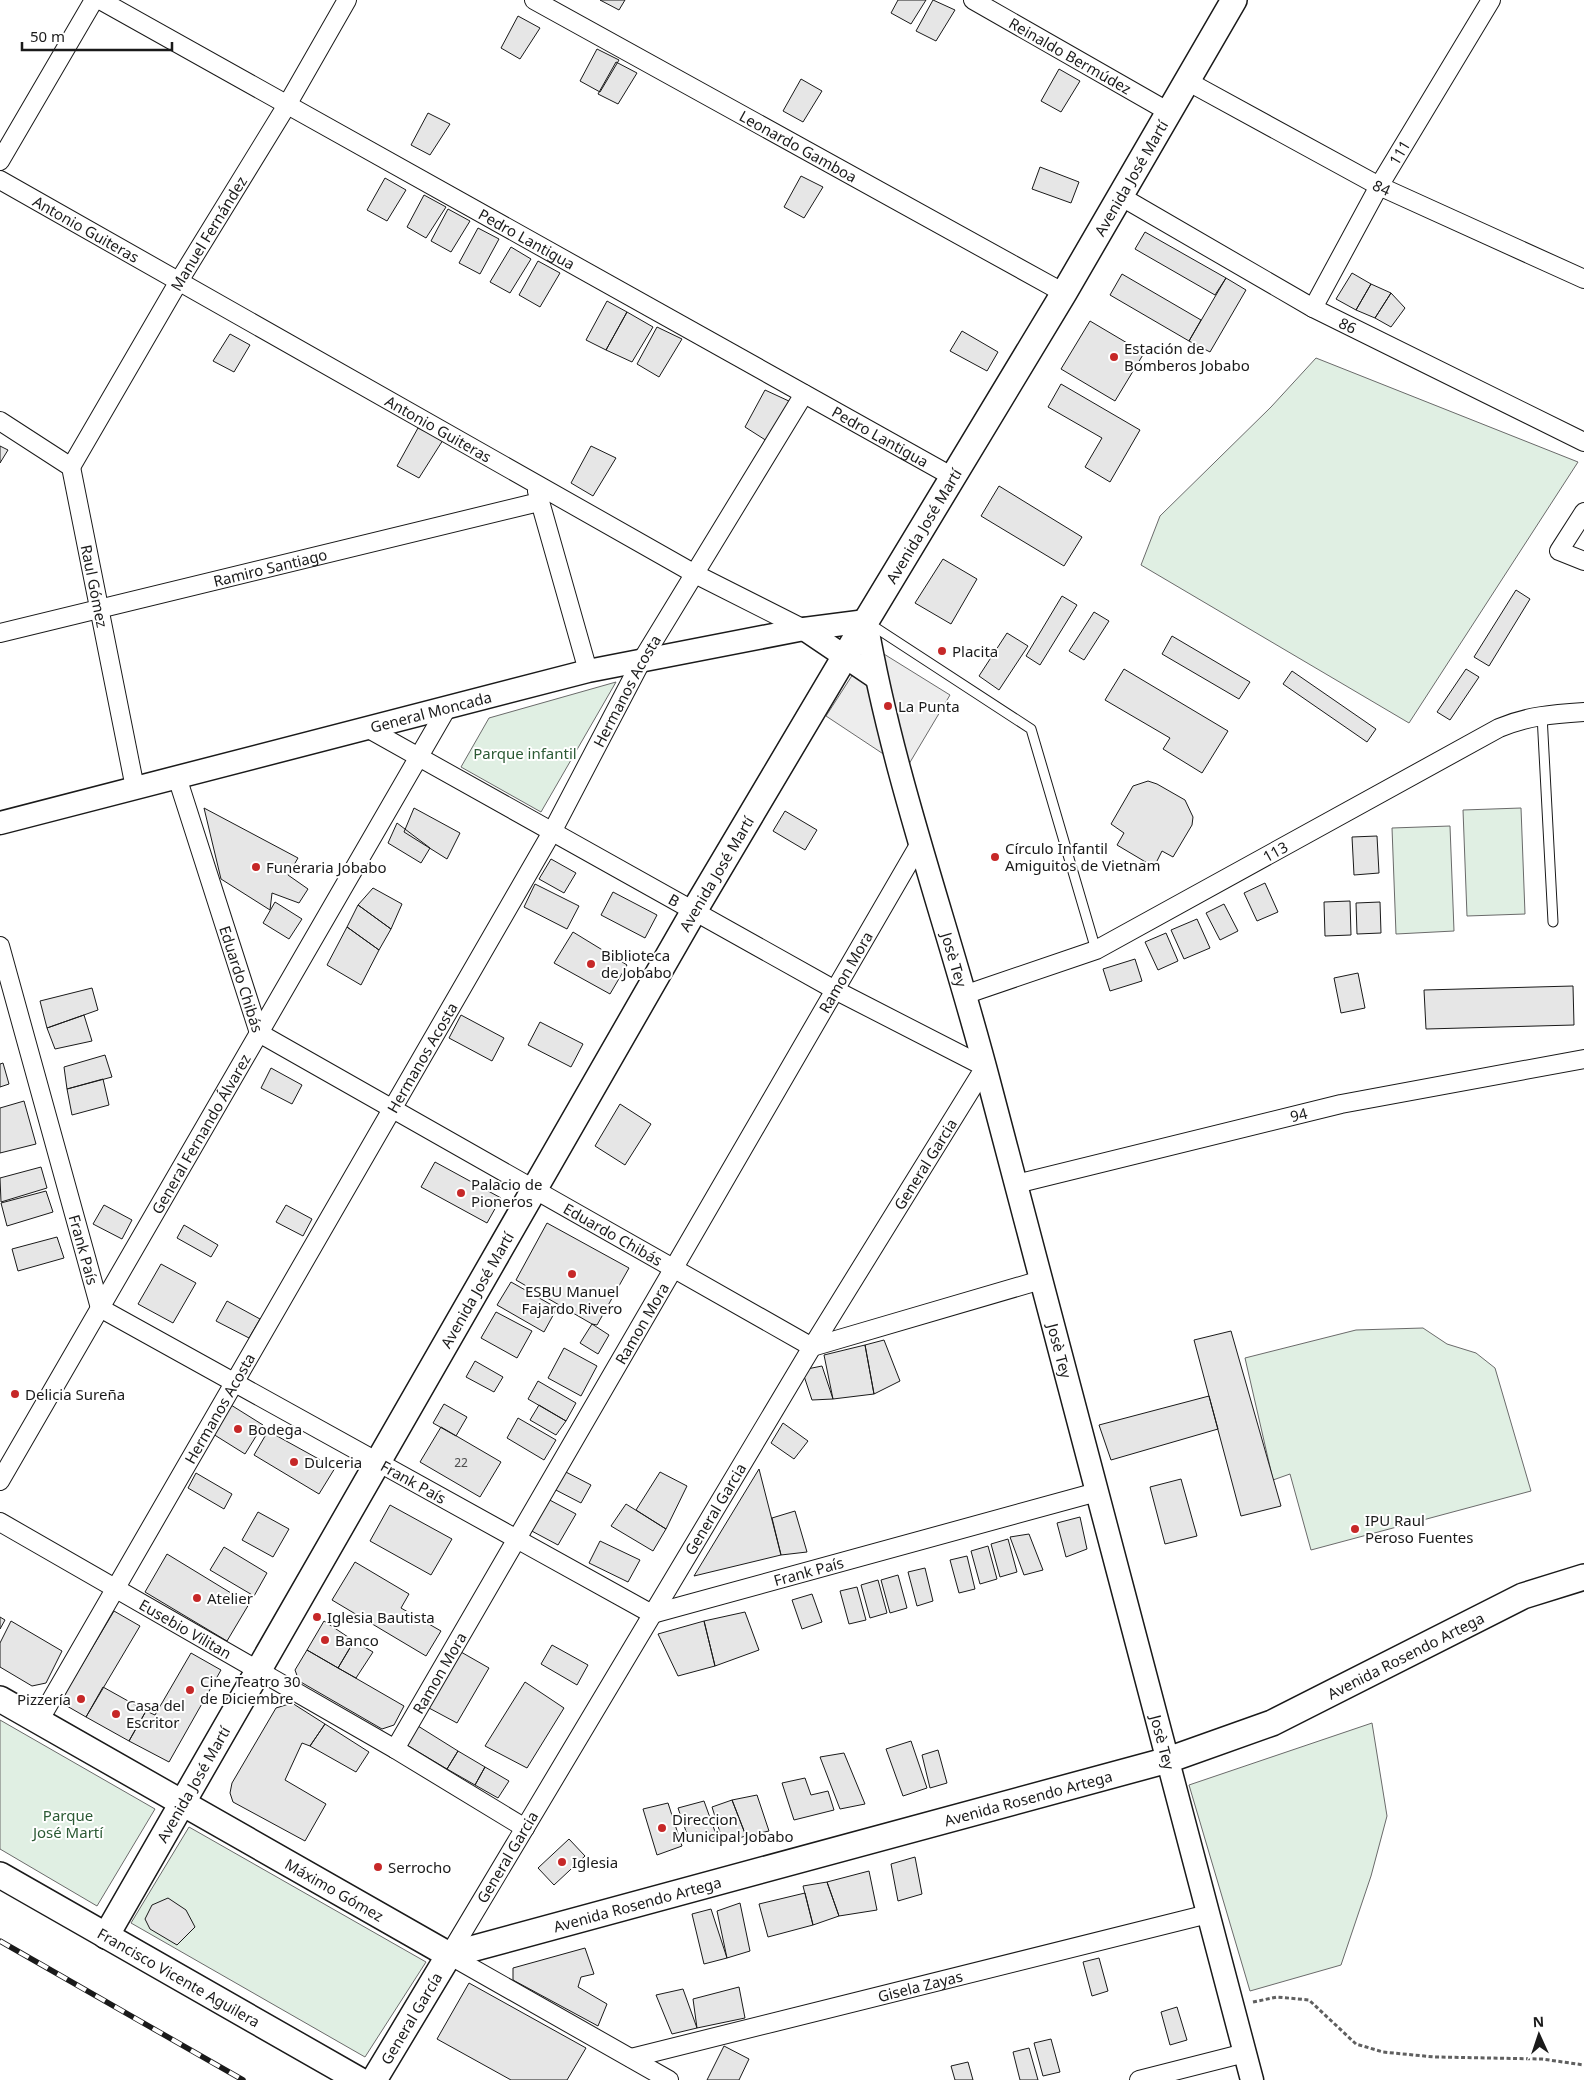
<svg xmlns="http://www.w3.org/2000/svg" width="1584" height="2080" font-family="'Noto Sans',sans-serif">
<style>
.green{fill:#e0efe3;stroke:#6a6a6a}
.parking{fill:#ededed;stroke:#6a6a6a}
.building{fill:#e6e6e6;stroke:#1a1a1a}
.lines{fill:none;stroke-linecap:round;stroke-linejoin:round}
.service-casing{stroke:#1a1a1a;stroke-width:11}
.minor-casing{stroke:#1a1a1a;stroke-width:20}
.tertiary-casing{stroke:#1a1a1a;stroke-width:25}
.secondary-casing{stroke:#1a1a1a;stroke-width:28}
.path{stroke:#5f5f5f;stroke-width:3;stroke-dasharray:4 2.5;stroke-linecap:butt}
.service{stroke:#fff;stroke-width:9}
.minor{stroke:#fff;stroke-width:18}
.tertiary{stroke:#fff;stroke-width:22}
.secondary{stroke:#fff;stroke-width:25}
.rail-casing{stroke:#1a1a1a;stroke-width:5.5}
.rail{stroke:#fff;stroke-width:4;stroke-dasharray:11;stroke-linecap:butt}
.poi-dot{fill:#c62828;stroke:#fff;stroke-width:2}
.labels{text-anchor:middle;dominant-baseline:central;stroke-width:4;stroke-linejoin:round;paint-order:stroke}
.number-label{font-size:12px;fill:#4d4d4d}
.street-label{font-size:15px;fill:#1a1a1a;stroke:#fff}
.poi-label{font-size:15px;fill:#1a1a1a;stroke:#fff;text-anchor:start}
.park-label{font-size:15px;fill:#2b5a34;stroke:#fff}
</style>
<rect width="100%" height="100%" fill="#fff"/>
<!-- green -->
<path class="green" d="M1316,358L1578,462L1409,723L1141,565L1160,516L1271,407Z
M616,682L541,812L461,767L489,718Z
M1521,808L1525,914L1467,916L1463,810Z
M1450,826L1454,931L1396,934L1392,828Z
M1423,1328L1447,1344L1476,1353L1495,1368L1531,1491L1311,1550L1290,1474L1273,1480L1245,1358L1356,1330Z
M0,1720L155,1809L97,1906L0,1849Z
M1372,1723L1387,1816L1371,1876L1341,1965L1250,1991L1189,1785Z
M189,1827L426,1962L365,2057L131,1923Z"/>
<!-- parking -->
<path class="parking" d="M871,646L950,695L906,769L826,716Z"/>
<!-- building -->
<path class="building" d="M600,0H625L619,10Z
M898,0H926L911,24L891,13Z
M933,0L955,10L936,41L916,31Z
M518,16L540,28L520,59L501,48Z
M597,49L619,60L600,92L580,81Z
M616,62L637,73L618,104L598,94Z
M1059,69L1080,81L1061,112L1041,101Z
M801,79L822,91L803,122L783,111Z
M428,113L450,124L430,155L411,145Z
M1040,167L1079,182L1071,203L1032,189Z
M801,176L823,187L804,218L784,207Z
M385,178L406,190L387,221L367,210Z
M424,195L446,207L426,238L407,227Z
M448,209L470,221L451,252L431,241Z
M478,228L499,239L480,274L459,263Z
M1145,232L1226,278L1215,295L1135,249Z
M511,247L531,259L510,293L490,282Z
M538,261L560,273L540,307L519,295Z
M1352,273L1371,284L1356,310L1336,299Z
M1122,274L1201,320L1189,341L1110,295Z
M1226,278L1246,290L1210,352L1189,341Z
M1371,284L1391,293L1375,318L1356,310Z
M1391,293L1405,308L1391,327L1375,318Z
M607,301L627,312L606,350L586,340Z
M627,312L653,327L632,362L606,350Z
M1090,321L1144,353L1115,401L1061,369Z
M657,327L682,339L659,377L637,364Z
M962,331L998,352L987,371L950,351Z
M230,334L250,345L234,372L213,361Z
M1061,384L1140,430L1110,482L1085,467L1102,438L1048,407Z
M765,390L791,402L767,441L745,427Z
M418,428L443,440L419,478L397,466Z
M0,446L8,450L0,463Z
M591,446L616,458L593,496L571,483Z
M999,486L1082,537L1064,566L981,516Z
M943,559L977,579L951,624L915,603Z
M1516,590L1530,599L1489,666L1474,657Z
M1062,596L1077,605L1040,665L1026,656Z
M1094,612L1109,621L1084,660L1069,651Z
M1007,633L1028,646L999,690L979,676Z
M1172,636L1250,682L1239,699L1162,654Z
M1124,669L1228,731L1202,773L1163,749L1170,738L1105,700Z
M1466,669L1479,677L1450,720L1437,712Z
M1292,671L1376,729L1367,742L1283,684Z
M1148,781L1157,784L1185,800L1193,817L1192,825L1173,857L1162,851L1154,867L1117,845L1124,833L1111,824L1133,786Z
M204,808L298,858L288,875L308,889L299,903L272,893L270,910L221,879Z
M414,808L460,833L447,859L404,832Z
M785,811L817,830L805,850L773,831Z
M397,823L430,848L421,863L388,843Z
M1377,836L1379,873L1354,875L1352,837Z
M551,859L576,873L564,893L539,879Z
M1265,883L1278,912L1257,921L1244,893Z
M535,884L579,906L567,929L524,907Z
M373,888L402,904L391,929L358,905Z
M613,892L657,915L645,938L601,915Z
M1350,901L1351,935L1325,936L1324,902Z
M275,902L302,919L289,939L263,923Z
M1380,902L1381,933L1357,934L1356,903Z
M1224,904L1238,931L1220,940L1206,913Z
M358,905L391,929L379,950L347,927Z
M1197,919L1210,948L1184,959L1171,930Z
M347,927L379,950L361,985L327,965Z
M573,932L627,965L610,994L554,963Z
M1166,933L1178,961L1158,970L1145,942Z
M1135,959L1142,981L1110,991L1103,969Z
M1358,973L1365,1008L1341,1013L1334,978Z
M1573,986L1574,1025L1426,1029L1424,990Z
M92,988L98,1010L47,1028L40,1001Z
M84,1015L92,1041L55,1049L47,1028Z
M461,1015L504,1038L492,1061L449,1038Z
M540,1022L583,1044L571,1067L528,1045Z
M105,1055L112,1077L67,1089L64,1067Z
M3,1063L9,1084L0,1087V1064Z
M271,1068L302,1085L292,1104L261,1088Z
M103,1079L109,1105L72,1115L67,1089Z
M24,1101L36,1144L0,1153V1108Z
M620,1104L651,1124L625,1165L595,1146Z
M435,1162L501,1198L487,1223L421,1187Z
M41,1167L47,1188L1,1202L0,1178Z
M46,1191L53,1212L7,1226L1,1203Z
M104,1205L132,1220L122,1239L93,1224Z
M286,1205L312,1219L303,1236L276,1222Z
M547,1223L629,1268L597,1325L592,1324L516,1280Z
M184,1225L218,1245L211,1257L177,1238Z
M57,1237L64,1258L18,1271L12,1249Z
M161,1264L196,1283L173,1323L138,1304Z
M511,1282L557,1308L544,1332L497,1305Z
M227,1301L260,1319L249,1338L216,1321Z
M496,1312L532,1331L517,1358L481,1338Z
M592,1324L609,1335L598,1354L580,1343Z
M1231,1331L1281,1506L1241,1516L1194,1340Z
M884,1340L900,1381L874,1394L865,1345Z
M865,1345L874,1394L833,1399L824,1355Z
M564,1348L597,1366L581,1396L548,1378Z
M475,1361L503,1377L494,1392L466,1377Z
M822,1366L833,1399L812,1400L802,1370Z
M538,1381L576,1403L566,1421L528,1399Z
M1209,1396L1218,1429L1111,1460L1099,1425Z
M444,1404L467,1417L456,1436L433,1423Z
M231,1405L263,1425L245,1454L213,1434Z
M539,1405L566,1421L556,1435L530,1420Z
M518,1418L556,1440L544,1460L507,1438Z
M783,1423L808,1441L794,1459L771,1443Z
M441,1427L501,1462L480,1497L420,1462Z
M268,1431L335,1468L319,1494L254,1455Z
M759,1469L781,1555L694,1576Z
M562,1470L591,1485L581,1503L552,1488Z
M660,1472L687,1486L666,1529L636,1510Z
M196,1473L232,1494L224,1509L188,1488Z
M1181,1479L1197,1536L1165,1544L1150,1487Z
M544,1497L576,1514L558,1545L528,1529Z
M626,1504L666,1529L653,1551L611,1526Z
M390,1505L452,1539L431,1575L370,1541Z
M795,1511L807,1552L781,1555L772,1518Z
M258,1512L289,1529L273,1557L242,1540Z
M1080,1517L1087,1549L1066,1557L1057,1523Z
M1029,1534L1043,1570L1024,1575L1010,1537Z
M1008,1539L1017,1572L1000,1577L991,1544Z
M600,1541L640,1560L628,1582L589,1563Z
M988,1546L997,1579L980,1584L971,1551Z
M224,1547L267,1573L254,1596L210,1570Z
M167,1554L249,1604L227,1641L145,1592Z
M967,1556L975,1589L959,1593L950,1560Z
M355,1562L409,1594L401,1608L441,1631L426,1656L332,1600Z
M925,1568L933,1601L917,1606L908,1572Z
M898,1575L907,1608L890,1613L881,1580Z
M878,1580L887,1613L870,1618L861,1585Z
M857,1587L866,1620L849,1624L840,1591Z
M812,1594L822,1622L802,1629L792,1600Z
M114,1611L140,1626L86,1717L60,1702Z
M745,1612L759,1650L715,1666L704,1621Z
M0,1617L5,1620L0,1629Z
M11,1621L62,1651L46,1683L32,1686L0,1667V1643Z
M324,1621L354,1641L338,1668L307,1650Z
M704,1621L715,1666L678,1676L658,1634Z
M354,1641L373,1652L356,1678L338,1668Z
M552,1645L588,1665L577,1685L541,1664Z
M307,1650L404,1706L394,1725L382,1729L299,1681L295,1670Z
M461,1652L489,1668L457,1723L429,1708Z
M191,1653L221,1670L169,1762L129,1741L146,1711L155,1715Z
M525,1682L564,1708L527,1768L485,1746Z
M103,1687L146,1711L129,1741L86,1717Z
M292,1703L325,1724L310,1746L302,1743L285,1780L326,1804L305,1841L233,1802L230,1793L232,1783L276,1708Z
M325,1724L369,1752L356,1772L310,1746Z
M418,1726L458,1751L447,1769L407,1745Z
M911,1741L927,1788L903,1796L886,1749Z
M938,1750L947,1783L930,1788L922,1755Z
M458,1751L485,1767L475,1785L447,1769Z
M844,1753L865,1804L840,1809L820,1757Z
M485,1767L509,1781L498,1798L475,1785Z
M805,1778L811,1795L828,1791L834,1810L794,1820L782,1783Z
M757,1795L769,1831L746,1836L732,1800Z
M732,1800L746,1836L723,1842L712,1807Z
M704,1801L717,1837L690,1843L678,1808Z
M668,1803L682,1846L657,1855L643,1809Z
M569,1839L585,1856L554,1885L538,1868Z
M915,1857L922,1894L898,1901L891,1864Z
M869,1871L877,1910L839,1916L827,1882Z
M827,1882L839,1916L813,1925L803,1886Z
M805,1893L813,1925L768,1937L759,1904Z
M168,1898L186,1910L195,1927L177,1945L150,1929L145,1919L152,1905Z
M740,1903L750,1951L727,1958L717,1911Z
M711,1909L727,1958L704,1964L692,1914Z
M585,1948L594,1974L581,1977L578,1987L607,2004L598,2026L513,1980V1968Z
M1099,1958L1108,1991L1092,1996L1083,1962Z
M469,1983L586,2048L567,2080H511L437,2039Z
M739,1987L745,2018L697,2028L693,1999Z
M683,1989L697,2028L672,2034L656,1995Z
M1177,2007L1187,2040L1170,2045L1161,2012Z
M1051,2039L1060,2072L1043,2076L1034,2043Z
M724,2046L749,2059L739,2080H707Z
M1029,2048L1038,2080H1020L1013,2052Z
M968,2062L973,2080H955L951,2066Z"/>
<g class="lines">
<defs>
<path id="service" d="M870,624L1031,729L1096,950
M1542,715L1553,922"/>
<g id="minor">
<path id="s1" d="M100,0L953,477"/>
<path id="s2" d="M534,0L1064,293"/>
<path id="s3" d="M973,0L1169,112"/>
<path id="s4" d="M1187,81L1379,186L1584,279"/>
<path d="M0,161L94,0"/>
<path id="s5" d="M0,180L695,574L804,629"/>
<path id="s6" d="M1120,196L1313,308L1584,442"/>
<path id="s7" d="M1313,308L1379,186L1491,0"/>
<path id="s8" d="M0,421L71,467L135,788"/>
<path id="s9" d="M71,467L179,281L287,105L347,0"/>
<path d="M537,491L588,671"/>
<path d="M1584,512L1559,551L1584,561"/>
<path id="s10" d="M0,633L539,502"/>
<path id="s11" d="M367,728L835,990L985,1067L812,1347L449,1955L669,2080"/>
<path id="s12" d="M177,777L259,1033L812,1347L1041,1280"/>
<path id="s13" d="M0,946L100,1308L652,1614L1097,1492"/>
<path id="s14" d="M964,995L1096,950L1499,728C1527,716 1553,714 1584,712"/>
<path id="s15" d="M1016,1184L1341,1104L1584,1059"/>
<path id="s16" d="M0,1481L447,708"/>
<path id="s17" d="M0,1522L395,1749L525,1828"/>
<path id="s18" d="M39,1721L552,832L642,660L804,394"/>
<path id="s19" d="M395,1749L919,845"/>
<path id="s20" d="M631,2058L1208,1914"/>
<path d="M1139,2080L1245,2053"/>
</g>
<g id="tertiary">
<path d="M804,629L875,677"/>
<path id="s21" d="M0,823L588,671L804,629L866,621C893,778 949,928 989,1082C1077,1415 1164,1747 1252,2080"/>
</g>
<g id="secondary">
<path id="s22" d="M0,1699L449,1955"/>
<path id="s23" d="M0,1875L359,2080"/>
<path id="s24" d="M106,1936L694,911L866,621L1064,293L1234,0"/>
<path id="s25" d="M449,1955L1168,1760L1272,1723L1523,1596L1584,1577"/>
<path id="s26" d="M374,2080L449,1955"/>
</g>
</defs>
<!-- service casing -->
<use href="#service" class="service-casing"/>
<!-- minor casing -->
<use href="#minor" class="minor-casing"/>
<!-- tertiary casing -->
<use href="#tertiary" class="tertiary-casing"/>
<!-- secondary casing -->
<use href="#secondary" class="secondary-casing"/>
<!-- path -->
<path class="path" d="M1253,2002L1277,1997L1309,2000L1356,2044L1383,2052L1435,2057L1542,2059L1584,2065"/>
<!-- service -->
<use href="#service" class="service"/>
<!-- minor -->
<use href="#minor" class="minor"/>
<!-- tertiary -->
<use href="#tertiary" class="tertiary"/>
<!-- secondary -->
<use href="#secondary" class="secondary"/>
<defs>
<path id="rail" d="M0,1941L243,2080"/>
</defs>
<!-- rail casing -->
<use href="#rail" class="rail-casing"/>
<!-- rail -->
<use href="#rail" class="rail"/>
</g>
<!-- markers -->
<g class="poi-dot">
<circle cx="1114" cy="357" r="5"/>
<circle cx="942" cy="651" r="5"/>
<circle cx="888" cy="706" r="5"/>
<circle cx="995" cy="857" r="5"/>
<circle cx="256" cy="867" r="5"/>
<circle cx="591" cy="964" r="5"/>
<circle cx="461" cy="1193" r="5"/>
<circle cx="572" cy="1274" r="5"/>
<circle cx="15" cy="1394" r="5"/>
<circle cx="238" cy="1429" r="5"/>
<circle cx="294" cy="1462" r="5"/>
<circle cx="1355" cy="1529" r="5"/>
<circle cx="197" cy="1598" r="5"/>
<circle cx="317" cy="1617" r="5"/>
<circle cx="325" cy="1640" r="5"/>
<circle cx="190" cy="1690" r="5"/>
<circle cx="81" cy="1699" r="5"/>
<circle cx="116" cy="1714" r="5"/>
<circle cx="662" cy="1828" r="5"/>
<circle cx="562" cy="1862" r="5"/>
<circle cx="378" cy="1867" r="5"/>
</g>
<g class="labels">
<!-- number labels -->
<g class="number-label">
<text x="461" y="1462">22</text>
</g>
<!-- street labels -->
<g class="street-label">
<text stroke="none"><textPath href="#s3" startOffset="112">Reinaldo Bermúdez</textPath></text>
<text stroke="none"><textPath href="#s2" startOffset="302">Leonardo Gamboa</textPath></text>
<text stroke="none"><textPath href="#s7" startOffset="178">111</textPath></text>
<text stroke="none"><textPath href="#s24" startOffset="2035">Avenida José Martí</textPath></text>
<text stroke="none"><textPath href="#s4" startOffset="222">84</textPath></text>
<text stroke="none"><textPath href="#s5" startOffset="99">Antonio Guiteras</textPath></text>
<text stroke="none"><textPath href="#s9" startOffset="271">Manuel Fernández</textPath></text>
<text stroke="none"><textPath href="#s1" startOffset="489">Pedro Lantigua</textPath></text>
<text stroke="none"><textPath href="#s6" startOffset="262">86</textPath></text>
<text stroke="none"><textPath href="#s5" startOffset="504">Antonio Guiteras</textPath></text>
<text stroke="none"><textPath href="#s1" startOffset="894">Pedro Lantigua</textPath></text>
<text stroke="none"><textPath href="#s24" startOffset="1630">Avenida José Martí</textPath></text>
<text stroke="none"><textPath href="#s10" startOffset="278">Ramiro Santiago</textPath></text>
<text stroke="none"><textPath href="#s8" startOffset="206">Raul Gómez</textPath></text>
<text stroke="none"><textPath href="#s18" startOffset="1186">Hermanos Acosta</textPath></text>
<text stroke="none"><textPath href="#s21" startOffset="445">General Moncada</textPath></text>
<text stroke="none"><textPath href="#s14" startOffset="344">113</textPath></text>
<text stroke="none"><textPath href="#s24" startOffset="1225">Avenida José Martí</textPath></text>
<text stroke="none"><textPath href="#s11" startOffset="352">B</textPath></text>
<text stroke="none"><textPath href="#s21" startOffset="1240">Josè Tey</textPath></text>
<text stroke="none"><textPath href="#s19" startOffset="898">Ramon Mora</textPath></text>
<text stroke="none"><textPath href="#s12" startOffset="212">Eduardo Chibás</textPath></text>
<text stroke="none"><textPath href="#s18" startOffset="766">Hermanos Acosta</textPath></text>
<text stroke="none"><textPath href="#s15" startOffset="291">94</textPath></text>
<text stroke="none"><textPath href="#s16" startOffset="401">General Fernando Álvarez</textPath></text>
<text transform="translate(925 1164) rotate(-58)">General Garcia</text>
<text stroke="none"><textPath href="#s12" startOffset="676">Eduardo Chibás</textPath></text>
<text stroke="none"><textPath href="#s13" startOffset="315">Frank País</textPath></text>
<text stroke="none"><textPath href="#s24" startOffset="745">Avenida José Martí</textPath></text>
<text stroke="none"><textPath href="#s19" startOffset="492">Ramon Mora</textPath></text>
<text stroke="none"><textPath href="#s21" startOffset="1645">Josè Tey</textPath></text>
<text stroke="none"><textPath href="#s18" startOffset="361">Hermanos Acosta</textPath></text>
<text stroke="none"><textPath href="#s13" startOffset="734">Frank País</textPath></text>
<text transform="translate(715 1509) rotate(-59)">General Garcia</text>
<text stroke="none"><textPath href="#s13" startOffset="1169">Frank País</textPath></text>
<text stroke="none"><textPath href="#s17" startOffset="214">Eusebio Vilitan</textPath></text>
<text stroke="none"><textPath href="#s25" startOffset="1005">Avenida Rosendo Artega</textPath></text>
<text stroke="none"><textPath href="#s19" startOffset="88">Ramon Mora</textPath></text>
<text stroke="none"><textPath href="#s21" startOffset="2050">Josè Tey</textPath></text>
<text stroke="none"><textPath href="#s24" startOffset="175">Avenida José Martí</textPath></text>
<text stroke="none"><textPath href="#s25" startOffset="600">Avenida Rosendo Artega</textPath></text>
<text transform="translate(507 1857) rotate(-59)">General Garcia</text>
<text stroke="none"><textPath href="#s22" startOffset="385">Máximo Gómez</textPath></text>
<text stroke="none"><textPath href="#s25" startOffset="195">Avenida Rosendo Artega</textPath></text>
<text stroke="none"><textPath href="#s23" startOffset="206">Francisco Vicente Aguilera</textPath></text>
<text stroke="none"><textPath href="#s20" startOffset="298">Gisela Zayas</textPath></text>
<text stroke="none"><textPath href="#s26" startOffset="72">General García</textPath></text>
</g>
<!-- poi labels -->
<g class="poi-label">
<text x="1124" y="348">Estación de<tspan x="1124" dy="17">Bomberos Jobabo</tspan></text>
<text x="952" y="651">Placita</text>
<text x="898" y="706">La Punta</text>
<text x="1005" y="848">Círculo Infantil<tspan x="1005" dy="17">Amiguitos de Vietnam</tspan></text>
<text x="266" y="867">Funeraria Jobabo</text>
<text x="601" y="955">Biblioteca<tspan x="601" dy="17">de Jobabo</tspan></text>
<text x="471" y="1184">Palacio de<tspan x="471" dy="17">Pioneros</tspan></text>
<text x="572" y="1291" text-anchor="middle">ESBU Manuel<tspan x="572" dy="17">Fajardo Rivero</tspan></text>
<text x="25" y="1394">Delicia Sureña</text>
<text x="248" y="1429">Bodega</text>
<text x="304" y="1462">Dulceria</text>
<text x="1365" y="1520">IPU Raul<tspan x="1365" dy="17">Peroso Fuentes</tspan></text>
<text x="207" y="1598">Atelier</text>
<text x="327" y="1617">Iglesia Bautista</text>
<text x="335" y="1640">Banco</text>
<text x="200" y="1681">Cine Teatro 30<tspan x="200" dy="17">de Diciembre</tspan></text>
<text x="71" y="1699" text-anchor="end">Pizzería</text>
<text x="126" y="1705">Casa del<tspan x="126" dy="17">Escritor</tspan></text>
<text x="672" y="1819">Direccion<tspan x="672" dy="17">Municipal Jobabo</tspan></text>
<text x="572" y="1862">Iglesia</text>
<text x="388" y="1867">Serrocho</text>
</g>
<!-- park labels -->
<g class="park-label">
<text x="525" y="753">Parque infantil</text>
<text x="68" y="1815">Parque<tspan x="68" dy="17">José Martí</tspan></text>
</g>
</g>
<!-- north arrow -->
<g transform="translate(1539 2035) rotate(357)" stroke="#ffffff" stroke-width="4" paint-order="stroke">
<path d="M0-4L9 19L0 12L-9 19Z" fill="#1a1a1a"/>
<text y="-8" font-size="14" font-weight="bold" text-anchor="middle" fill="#1a1a1a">N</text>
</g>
<!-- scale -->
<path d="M22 42v8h150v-8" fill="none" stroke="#1a1a1a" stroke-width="2.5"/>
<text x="30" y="42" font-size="15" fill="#1a1a1a" stroke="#ffffff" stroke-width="4" paint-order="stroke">50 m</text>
</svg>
